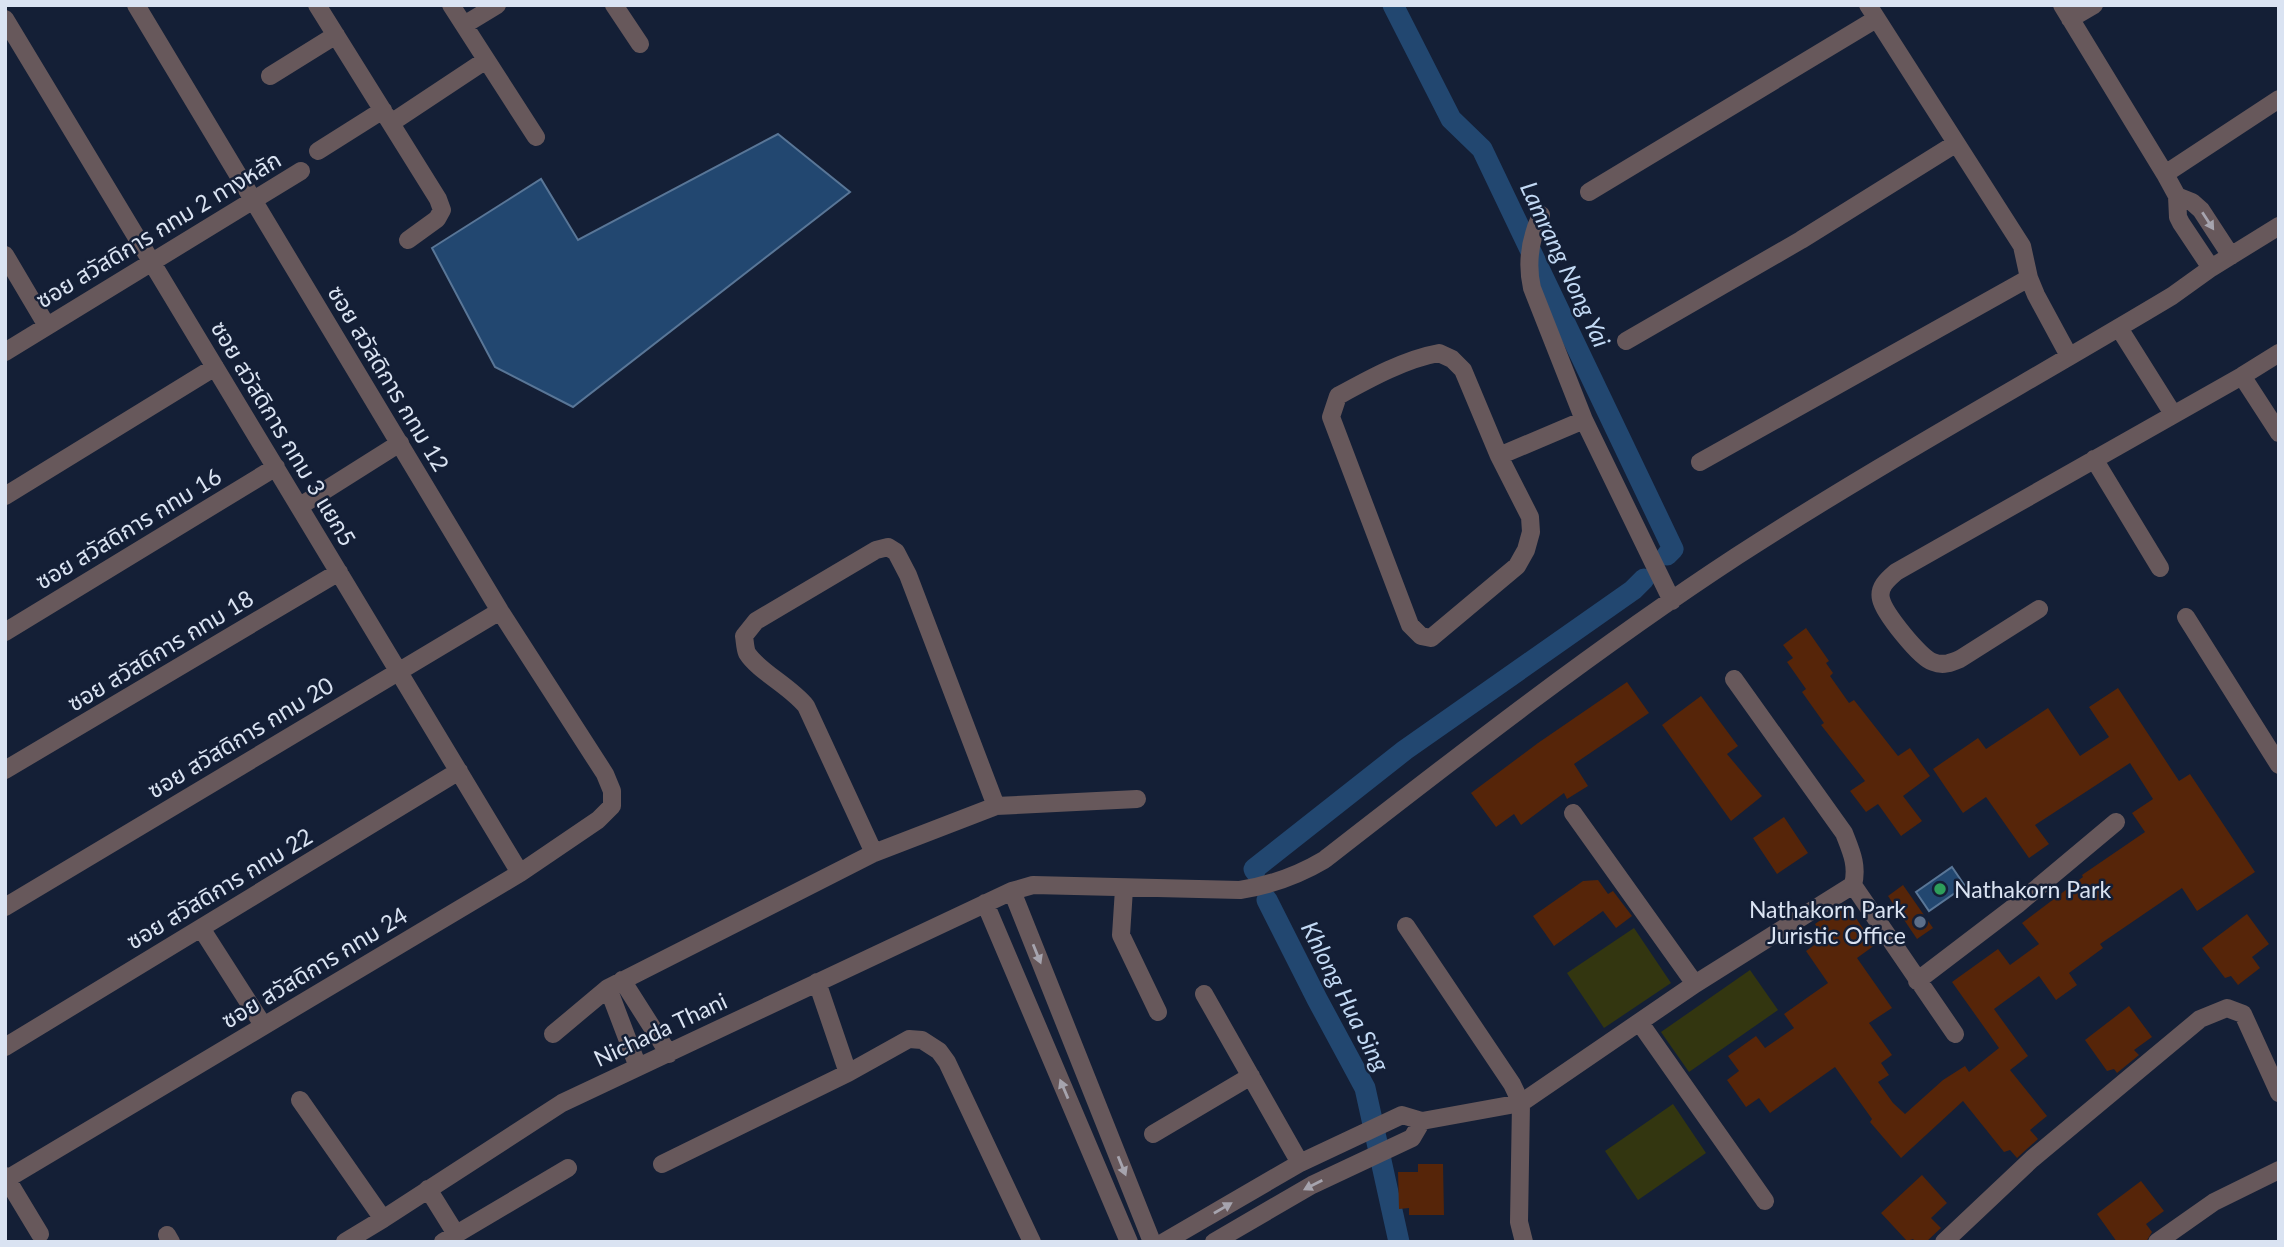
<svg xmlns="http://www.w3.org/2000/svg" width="2284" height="1247" font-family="Lato,'Noto Sans Thai',sans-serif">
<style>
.green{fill:#333610}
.water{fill:#224770;stroke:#597697;stroke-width:2}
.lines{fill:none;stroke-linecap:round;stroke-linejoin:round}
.canal{stroke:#224770;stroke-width:21}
.building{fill:#562509}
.minor{stroke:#67585b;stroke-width:18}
.oneway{fill:#a6a4ae}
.leisure-dot{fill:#2e9e5b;stroke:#141f36;stroke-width:2.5}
.service-dot{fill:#5c6f8a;stroke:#141f36;stroke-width:2.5}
.labels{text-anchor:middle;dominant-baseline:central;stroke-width:5;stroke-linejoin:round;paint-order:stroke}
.street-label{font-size:23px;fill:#dae3f2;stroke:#141f36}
.poi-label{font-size:23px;fill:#dae3f2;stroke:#141f36;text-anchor:start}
.water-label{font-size:24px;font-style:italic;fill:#c2d9f4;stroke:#141f36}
</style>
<rect width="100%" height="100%" fill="#141f36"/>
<!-- green -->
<path class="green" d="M1634,928L1671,983L1604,1028L1567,973Z
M1750,970L1778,1010L1689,1072L1661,1032Z
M1673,1104L1706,1153L1638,1200L1605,1151Z"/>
<!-- water -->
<path class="water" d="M778,134L850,192L573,407L495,367L432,248L541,179L578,240Z
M1952,867L1965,886L1929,911L1916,892Z"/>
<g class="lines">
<!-- canal -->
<path class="canal" d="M1393,5L1451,119L1482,149L1673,549L1667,555
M1255,871L1254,869L1405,750L1633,590L1644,579
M1267,900L1317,999L1365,1088L1399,1242"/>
</g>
<!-- building -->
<path class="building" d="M1806,628L1829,661L1826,663L1833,673L1830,676L1849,703L1854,700L1898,756L1910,748L1930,776L1903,796L1922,821L1901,836L1878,804L1866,812L1850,791L1865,781L1821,725L1824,723L1802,692L1806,689L1787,662L1793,658L1783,645Z
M1627,682L1649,713L1574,764L1588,786L1567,799L1564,793L1521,825L1514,814L1496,827L1471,793L1538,743Z
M2118,688L2179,781L2190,774L2255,872L2197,911L2182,888L2100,944L2103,948L2069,973L2077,985L2056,1000L2039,976L1994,1009L2028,1056L2010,1070L2047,1116L2030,1130L2038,1139L2017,1158L2010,1150L2004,1152L1963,1101L1901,1158L1870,1122L1872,1119L1835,1067L1770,1113L1759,1098L1746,1107L1727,1080L1739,1071L1728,1056L1756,1036L1765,1048L1794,1028L1784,1014L1828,983L1806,951L1824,938L1815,924L1845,903L1875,945L1857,958L1892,1008L1869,1023L1892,1055L1881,1063L1889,1075L1878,1082L1893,1103L1905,1114L1943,1080L1965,1066L1969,1072L1999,1048L1952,982L1998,949L2010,965L2039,944L2022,923L2083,877L2082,875L2145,832L2132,813L2153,799L2130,763L2035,825L2049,844L2029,858L1986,797L1963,813L1933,769L1978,738L1986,749L2048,708L2080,756L2109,737L2089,707Z
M1701,696L1738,746L1727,754L1762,796L1731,821L1662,725Z
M1784,817L1808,853L1777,874L1753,838Z
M1598,880L1608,894L1613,891L1632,916L1616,928L1603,911L1554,946L1533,916L1583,881Z
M1903,885L1933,928L1917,939L1888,896Z
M2247,914L2269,944L2252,957L2260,968L2238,985L2231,976L2225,978L2202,948Z
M2129,1006L2152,1037L2134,1050L2139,1055L2117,1073L2114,1069L2107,1071L2085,1040Z
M1418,1164H1443L1444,1215H1409V1208L1399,1209L1398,1172H1418Z
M1922,1175L1947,1203L1931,1218L1941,1228L1926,1242H1916L1913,1239L1907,1241L1881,1213Z
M2141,1181L2164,1211L2146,1224L2152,1232L2146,1242H2117L2097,1214Z"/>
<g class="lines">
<!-- minor -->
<path class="minor" d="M317,5L438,199L442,210L437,219L408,240
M451,5L536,137
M614,5L640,44
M1868,5L2022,246L2029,278L2036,295L2069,356
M2062,5L2165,174L2177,196L2178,217L2181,223L2211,268
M5,19L520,873
M2070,19L2094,5
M464,25L497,5
M270,76L336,35
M391,123L486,60
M318,151L383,110
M2165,174L2279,99
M1589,192L1876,19
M2177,196L2192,202L2201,210L2231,256
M1541,215C1530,239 1526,262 1532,288L1584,420
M5,255L47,326
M2119,328L2173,414
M1626,341L1801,240L1955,144
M5,352L301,171
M1439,353L1452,359L1463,370L1499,456L1530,517L1531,532L1526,550L1517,566L1431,638L1421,636L1410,625L1331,417L1338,396C1369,379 1405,359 1439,353Z
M2242,376L2279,433
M1499,456L1584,420L1672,601
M2094,459L2160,568
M1700,462L2029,278
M5,496L215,367
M300,506L400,443
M2039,609L1960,659C1951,663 1943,666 1933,662C1920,658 1884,613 1881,599C1878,587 1888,579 1896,572L2242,376L2279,353
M2186,617L2279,765
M5,632L276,467
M5,770L339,572
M1573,813L1695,984
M874,853L806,706C790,686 758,671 747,653C745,648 745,642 744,636L756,621L876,550L888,547L896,552L908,575L996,806
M1853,885L1955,1034
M1124,889L1121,935L1158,1012
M1012,891L1152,1242
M985,903L1129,1242
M5,907L500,611
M1406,926L1512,1084L1521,1103L1519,1222L1524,1242
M201,928L263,1025
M622,980L669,1054
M1917,981L2018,904L2116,822
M817,982L848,1073
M608,988L638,1067
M1204,994L1300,1163
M1640,1023L1765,1201
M553,1034L608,988L874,853L996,806L1137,799
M5,1047L459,771
M300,1100L383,1219
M1153,1134L1251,1076
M662,1164L848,1073L909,1039L922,1040L939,1051L947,1062L1032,1242
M5,1176L40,1234
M7,1179L520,873L598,820L612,806V791L605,774L500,611L136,5
M428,1189L456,1234
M167,1235L171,1242
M345,1242L383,1219L562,1103L1012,891L1033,885L1240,890C1272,885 1297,876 1324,860C1459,755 1595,649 1737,556C1879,464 2027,383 2172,296L2211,268L2279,226
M443,1242L568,1168
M1164,1242L1300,1163L1402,1115L1422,1121L1521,1103L1695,984L1853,885C1858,865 1851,851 1844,833L1734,679
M1214,1242L1312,1185L1412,1138L1422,1121
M1944,1242L2032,1159L2200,1019L2227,1008L2243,1014L2279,1093
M2157,1242L2214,1202L2279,1170"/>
</g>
<!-- one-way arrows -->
<defs><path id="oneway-solid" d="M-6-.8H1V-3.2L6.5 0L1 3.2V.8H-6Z" transform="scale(1.75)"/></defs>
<g class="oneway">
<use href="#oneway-solid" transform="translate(2208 221) rotate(57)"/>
<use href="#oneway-solid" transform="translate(1037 954) rotate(68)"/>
<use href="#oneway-solid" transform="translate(1064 1089) rotate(-113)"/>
<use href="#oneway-solid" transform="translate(1122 1166) rotate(68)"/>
<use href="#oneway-solid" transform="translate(1313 1185) rotate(153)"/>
<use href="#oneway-solid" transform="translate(1223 1208) rotate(-30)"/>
</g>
<!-- markers -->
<circle class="leisure-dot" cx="1940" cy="889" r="7"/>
<circle class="service-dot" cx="1920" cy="922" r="7"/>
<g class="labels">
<!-- street labels -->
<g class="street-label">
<text transform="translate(158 229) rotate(-31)">ซอย สวัสดิการ กทม 2 ทางหลัก</text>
<text transform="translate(389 378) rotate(59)">ซอย สวัสดิการ กทม 12</text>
<text transform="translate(284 433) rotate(59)">ซอย สวัสดิการ กทม 3 แยก5</text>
<text transform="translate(128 528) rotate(-31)">ซอย สวัสดิการ กทม 16</text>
<text transform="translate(160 650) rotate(-31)">ซอย สวัสดิการ กทม 18</text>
<text transform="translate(240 737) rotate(-31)">ซอย สวัสดิการ กทม 20</text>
<text transform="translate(219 888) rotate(-31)">ซอย สวัสดิการ กทม 22</text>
<text transform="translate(314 967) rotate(-31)">ซอย สวัสดิการ กทม 24</text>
<text transform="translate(660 1029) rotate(-25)">Nichada Thani</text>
</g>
<!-- poi labels -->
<g class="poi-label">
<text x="1954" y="889">Nathakorn Park</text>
<text x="1906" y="909" text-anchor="end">Nathakorn Park<tspan x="1906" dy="26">Juristic Office</tspan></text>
</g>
<!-- water labels -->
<g class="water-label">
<text transform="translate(1566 264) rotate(65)">Lamrang Nong Yai</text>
<text transform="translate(1346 996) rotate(63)">Khlong Hua Sing</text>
</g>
</g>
<!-- border -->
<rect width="2284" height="1247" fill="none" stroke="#dae3f2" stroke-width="14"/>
</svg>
